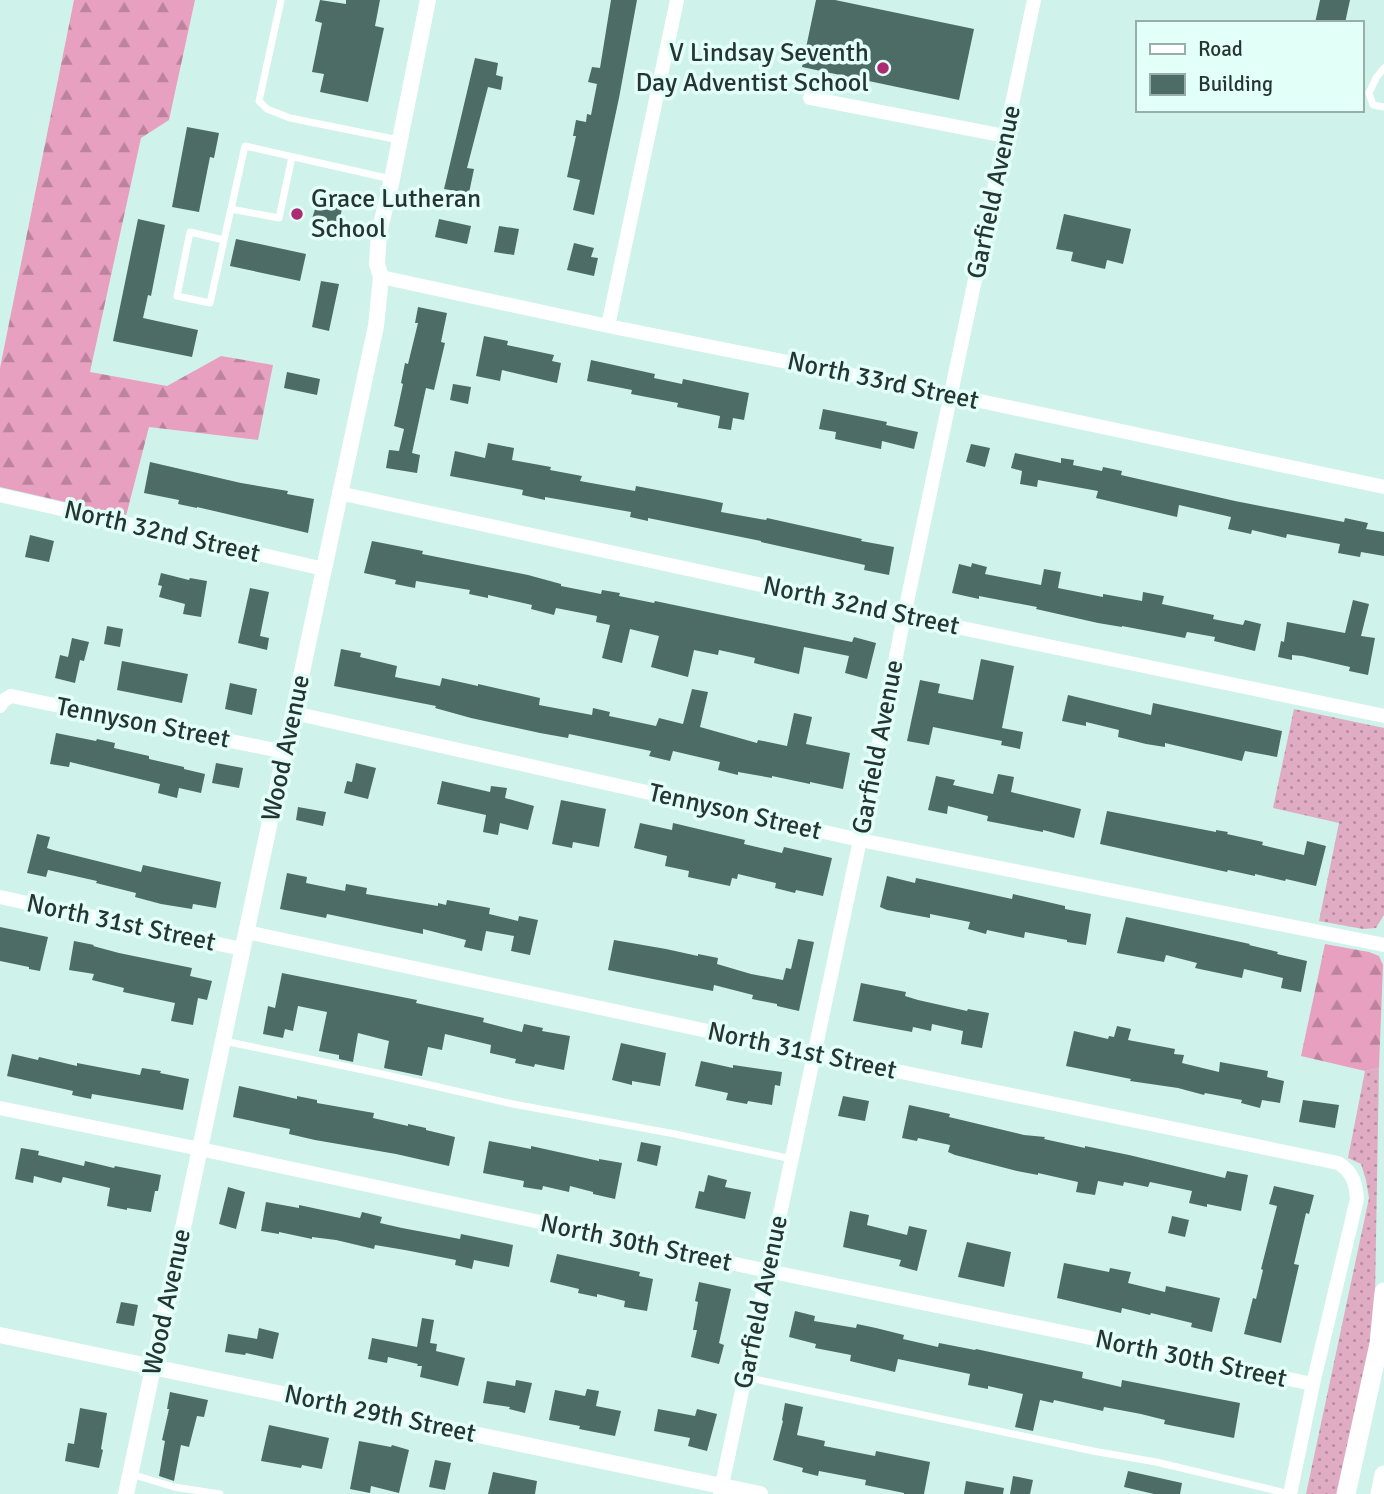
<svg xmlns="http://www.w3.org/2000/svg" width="1384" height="1494" font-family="Signika,sans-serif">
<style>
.grass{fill:url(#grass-dots)}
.forest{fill:url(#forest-firs)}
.building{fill:#4c6c65}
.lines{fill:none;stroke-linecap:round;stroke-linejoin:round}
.service{stroke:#fff;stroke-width:7}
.minor{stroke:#fff;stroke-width:14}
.tertiary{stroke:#fff;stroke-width:16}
.secondary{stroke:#fff;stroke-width:19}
.poi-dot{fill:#ad2a74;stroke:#e2fff8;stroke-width:2.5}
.labels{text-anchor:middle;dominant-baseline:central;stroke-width:7;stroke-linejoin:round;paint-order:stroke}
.poi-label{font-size:26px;fill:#273532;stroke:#e2fff8;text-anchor:end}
.street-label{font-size:26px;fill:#273532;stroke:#e2fff8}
</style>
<defs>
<pattern id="grass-dots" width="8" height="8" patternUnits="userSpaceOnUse" patternTransform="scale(1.75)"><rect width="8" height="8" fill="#e0acc3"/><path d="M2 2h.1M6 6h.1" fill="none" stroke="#b68d9f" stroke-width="1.8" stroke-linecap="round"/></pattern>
<pattern id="forest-firs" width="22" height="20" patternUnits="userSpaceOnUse" patternTransform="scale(1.75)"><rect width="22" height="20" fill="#e8a0c1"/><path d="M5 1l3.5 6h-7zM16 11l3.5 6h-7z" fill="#bc839d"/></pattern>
</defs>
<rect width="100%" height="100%" fill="#cff3eb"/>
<!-- grass -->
<path class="grass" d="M1294,709L1384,728V915L1376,928L1363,929L1319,921L1339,823L1273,808Z
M1379,1068L1375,1297L1370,1342L1338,1494H1306L1369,1198L1366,1180L1361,1164L1348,1158L1365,1071Z"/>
<!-- forest -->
<path class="forest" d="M74,0H195L169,120L141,138L90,372L167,386L221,356L273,365L258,440L149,427L126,516L0,487V368Z
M1325,944L1369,952L1379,956L1383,965L1379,1068L1365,1071L1301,1056Z"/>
<!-- building -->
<path class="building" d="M320,0L346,4V0H380L375,26L384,28L368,102L320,92L324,74L312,72L322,23L315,21Z
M611,0H637L619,98L594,215L573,210L580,180L567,177L576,136H573L576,120L586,122L587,114L591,115L597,84L588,82L592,67L600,68Z
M816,0H835L974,29L959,100L802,67Z
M1320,0H1350L1345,23H1315Z
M475,58L498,63L496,75L503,77L501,90L488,87L467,168L474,169L469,193L444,189Z
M187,127L219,133L214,158L210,157L199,212L172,207Z
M322,196L344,200L336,235L316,231L318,221L312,219L316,206H320Z
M1064,214L1131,229L1123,264L1107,260L1105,269L1071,261L1073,252L1056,249Z
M138,219L165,225L151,296L148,295L143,318L198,330L192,357L113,341Z
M439,219L471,226L467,244L435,237Z
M499,226L519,229L514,255L494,252Z
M236,239L306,254L300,281L230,266Z
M574,243L594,248L591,257L598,258L594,276L567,270Z
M321,281L339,284L329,331L312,327Z
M418,307L447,313L441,342L445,343L434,390L426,388L412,453L420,455L417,473L386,468L389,450L399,451L404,429L394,426L403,384L401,383L405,363L408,364L418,323H415Z
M484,336L508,341L507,345L554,355L552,361L561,363L557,383L502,370L500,381L476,376Z
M591,360L655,374L654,378L682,384L683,379L749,393L744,420L733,418L731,430L718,428L720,416L677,407L678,403L631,394L632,390L587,381Z
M287,372L320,379L317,395L284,388Z
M453,384L471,387L468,404L450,400Z
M823,409L887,422L886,425L918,432L914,449L882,441L881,449L835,439L836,432L819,429Z
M488,443L514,448L512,460L551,467L550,470L582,476L580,481L635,491L636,486L704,499L723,503L721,512L766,520L767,518L862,539L861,541L894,547L889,575L864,570L865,565L761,542V541L648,518V521L630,517L631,512L545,497V500L522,495L523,490L450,476L455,451L485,458Z
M971,444L990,448L985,467L966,462Z
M1015,453L1061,463V458L1074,460L1073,465L1102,471L1103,467L1122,471L1121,475L1235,501L1344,522L1345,518L1368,523L1366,529L1384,532V556L1361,552L1360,557L1338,553L1340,544L1287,534L1286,538L1252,530L1251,534L1228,529L1231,517L1179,505L1177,517L1096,498L1098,491L1038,480L1037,487L1020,484L1022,471L1011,468Z
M150,462L241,483L288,491L287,494L314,499L308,533L197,507V508L178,504L179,500L144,493Z
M30,535L54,541L49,562L25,557Z
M372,541L423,551L422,554L528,575L561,584V586L601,594L602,590L620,593L619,596L654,603L655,601L852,642L854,637L876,643L867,679L845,673L849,656L804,647L799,674L754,663L755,658L719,650L718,655L694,650L688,677L651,667L659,636L630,629L622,663L602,658L610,625L596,622L597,616L556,608L554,615L531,609L532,605L488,595V598L469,594L470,590L416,581L415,588L395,584L396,580L364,573Z
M972,563L987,567L985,574L1041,585L1044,569L1061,572L1058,588L1103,597V594L1142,601L1143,592L1164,596L1162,604L1214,615L1213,619L1243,625L1245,620L1261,624L1255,651L1214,641L1215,637L1187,632L1185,638L1122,626V627L1098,623L1036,609L1037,607L979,596V599L952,593L959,564L971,567Z
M161,573L189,580L190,578L207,581L201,617L183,614L185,604L159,597L162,586L158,585Z
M250,588L269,592L260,636L269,638L267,650L238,643Z
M1353,600L1369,604L1361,636L1375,638L1368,675L1349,671L1350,667L1302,656L1292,655V660L1278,657L1281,641L1284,642L1287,622L1345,633Z
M107,626L123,629L120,647L104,644Z
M72,638L89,642L84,661L80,660L75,683L55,678L60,655L68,657Z
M341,649L361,653L360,657L397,666L395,677L440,686L442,678L478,686V684L540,698L539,705L592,715L593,708L610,712L609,716L656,726L659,718L683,724L692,689L708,692L700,727L757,743L758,740L787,746L794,713L812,717L806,744L850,753L843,789L810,782V784L772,776V778L738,772V775L718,770L720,762L673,751L670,761L649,756L651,751L569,734L568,738L540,733L471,718L435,708L436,706L334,686Z
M981,659L1014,666L1002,728L1023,732L1020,749L1001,745L1002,741L933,727L929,745L907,741L920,680L940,684L938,693L973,700Z
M122,661L188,674L182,703L117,690Z
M230,683L257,689L252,715L225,709Z
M1068,695L1151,715L1153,703L1282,731L1277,757L1245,751L1242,761L1165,743V747L1146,744L1118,737L1119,730L1086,722V726L1062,721Z
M56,733L96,741L97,739L115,743L114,748L149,756V759L184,767V769L205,774L201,793L179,788L177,798L158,793L160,784L152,782L70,762L69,767L50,764Z
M216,763L243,768L239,788L212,783Z
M356,763L376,768L368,799L344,793L347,781L352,782Z
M998,774L1014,777L1011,792L1081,809L1074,838L1043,830V832L987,821L988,816L948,806L947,814L928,810L936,776L955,780L953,785L993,794Z
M442,781L490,792L491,786L507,788L505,798L534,806L528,830L500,823L498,835L483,832L486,815L437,804Z
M561,800L606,809L599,847L573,842L572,848L552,844Z
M298,807L326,812L323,826L296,820Z
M1107,811L1216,832V830L1228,832L1227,834L1263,842L1262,845L1304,855L1307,841L1326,846L1316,886L1286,879L1285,881L1255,874V876L1228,870L1227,872L1100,844Z
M640,823L672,830L673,823L745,840L744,844L782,853L784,847L832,858L823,896L796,890L795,893L775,888L776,883L738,874L737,879L732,878L730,886L688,877L689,871L665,866L667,856L634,848Z
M37,834L50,837L47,848L53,850L141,872L143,865L221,882L216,908L193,904L192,909L161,904L135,897L136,893L96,883L97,881L48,870L46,877L27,873Z
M287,873L307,877L306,883L345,891L346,884L367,888L366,894L438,906V903L446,905L447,900L490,908L489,914L518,921L519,916L538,920L530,955L511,951L514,936L486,931L482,951L464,947L466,940L423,929V934L327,914L326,918L280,909Z
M887,876L915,883L916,878L1012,899L1013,894L1065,906V909L1091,914L1086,945L1067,942V940L1025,932L1024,938L987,930L986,934L968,929L970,922L930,914V918L887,910L880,907Z
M1126,917L1250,944L1249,945L1278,952L1277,954L1307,961L1301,992L1281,988L1283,978L1244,969L1242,978L1195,968L1197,963L1166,955L1164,962L1117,953Z
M0,927L48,937L40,971L29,969V967L0,961Z
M798,939L814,942L799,1011L777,1006V1004L752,999L753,995L714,985L713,991L608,970L614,940L666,949L698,956V954L718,958L717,964L751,974L783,980L786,968L791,969Z
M74,941L94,945L93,946L119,953L192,968L190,976L212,981L207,1000L198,998L193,1025L171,1021L175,1003L123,992L124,988L92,980L94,974L69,970Z
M282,973L417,1000L416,1003L484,1018L483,1022L522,1032L524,1024L543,1028L542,1031L570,1036L564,1070L535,1064L534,1067L515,1063L516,1059L490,1053L491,1045L445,1034L442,1050L428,1047L422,1076L384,1068L389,1041L358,1033L353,1062L339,1059V1055L319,1051L327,1012L298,1006L293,1031L285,1029L283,1038L263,1034L268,1006L275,1008Z
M861,983L906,992L905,996L918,1000L967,1011L968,1009L989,1013L982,1048L961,1044L963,1031L932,1024L931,1031L913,1027L912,1032L853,1021Z
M1117,1026L1131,1029L1128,1040L1175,1049L1174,1054L1184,1055L1182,1063L1219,1072L1220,1062L1268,1071L1267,1077L1284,1081L1280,1103L1262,1100L1260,1108L1241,1103L1242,1100L1205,1093L1204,1095L1178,1088L1130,1081L1131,1079L1066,1066L1074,1031L1108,1039L1109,1036L1114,1037Z
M621,1043L666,1053L660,1086L632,1081V1085L612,1080Z
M12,1054L38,1060L39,1057L77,1066V1063L140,1075L142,1068L161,1071L160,1073L189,1079L183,1110L92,1094L91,1099L72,1095L73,1091L7,1076Z
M701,1061L733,1068V1065L782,1072L780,1086L775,1085L772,1105L748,1101L747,1104L726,1100L728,1093L695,1086Z
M239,1086L297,1099V1096L317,1100V1103L374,1113L373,1118L408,1126V1124L426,1128V1130L455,1137L449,1166L396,1154L315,1140L289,1134L290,1129L233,1117Z
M843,1096L869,1101L865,1121L838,1116Z
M1303,1100L1339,1105L1335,1128L1299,1122Z
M909,1105L950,1114L949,1117L1024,1135L1045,1137L1044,1139L1085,1148V1146L1129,1155L1225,1178L1227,1171L1248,1175L1241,1211L1207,1204V1207L1189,1203L1192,1191L1150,1182L1148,1187L1124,1182L1123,1186L1098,1181L1095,1195L1076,1192L1078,1182L1038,1173V1175L1017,1171L955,1155L948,1152L950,1145L918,1138L917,1141L902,1138Z
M489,1141L531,1149V1146L599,1161V1159L622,1163L615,1199L593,1194V1192L570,1186L569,1192L543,1186L542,1190L523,1187L524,1181L483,1173Z
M641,1142L661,1146L657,1166L637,1161Z
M21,1148L39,1151L38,1155L84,1166L85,1161L114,1168L115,1166L161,1175L158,1191H155L151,1212L127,1208V1210L107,1206L110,1188L63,1177L61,1183L34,1176L33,1183L15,1179Z
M708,1175L727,1180L725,1187L751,1192L745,1219L695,1208L699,1191L704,1192Z
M1274,1186L1314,1195L1309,1214L1306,1213L1294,1264L1299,1265L1281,1343L1244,1334L1253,1298L1256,1299L1263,1270L1261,1269L1277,1206L1269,1204Z
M228,1187L245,1192L236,1229L219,1224Z
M266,1202L299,1208V1205L360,1218L362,1212L382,1217L380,1223L402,1228L460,1239L461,1234L513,1245L509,1267L474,1260L472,1269L455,1265L456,1260L405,1250L375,1245L374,1249L336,1240L312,1237V1239L279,1232V1234L261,1231Z
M850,1211L869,1215L867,1225L907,1235L909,1226L927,1230L917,1271L899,1266L901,1260L843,1247Z
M1172,1216L1189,1220L1185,1237L1168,1233Z
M967,1242L1011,1252L1004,1287L958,1277Z
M557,1254L640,1272L639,1276L653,1279L647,1311L624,1307L625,1301L597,1294V1297L578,1293L579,1289L550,1282Z
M1064,1263L1109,1272L1110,1268L1131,1272L1128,1283L1165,1292L1166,1286L1220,1298L1212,1332L1191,1327L1192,1323L1151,1313L1150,1315L1122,1308L1121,1313L1057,1298Z
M699,1282L731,1289L719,1343L724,1345L719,1364L691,1357L697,1330H693L698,1302L695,1301Z
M121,1302L138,1305L134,1326L116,1323Z
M795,1311L815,1316L814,1321L856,1328L857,1324L876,1328L904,1335L903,1339L938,1347L939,1343L975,1350L976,1349L1069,1369L1083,1372L1082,1378L1121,1387L1122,1380L1240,1403L1234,1438L1164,1424L1165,1420L1141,1414L1104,1407L1103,1411L1054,1400L1053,1403L1040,1400L1033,1431L1015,1427L1023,1394L988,1386V1389L968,1385L970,1374L898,1359L895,1372L850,1361L851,1355L815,1348L816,1344L789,1337Z
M422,1318L434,1320L430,1343L437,1344L436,1351L465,1358L458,1386L420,1377L422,1366H417L418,1364L388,1357L387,1363L368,1359L372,1338L417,1347Z
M259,1328L279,1333L273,1359L246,1353L245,1355L225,1352L228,1334L257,1339Z
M516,1380L532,1383L525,1413L509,1409L510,1407L483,1403L487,1381L515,1386Z
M587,1389L599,1391L596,1406L621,1411L615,1436L579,1429L580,1426L549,1420L555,1390L585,1396Z
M170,1392L208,1400L204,1417L197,1416L189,1447L181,1445L174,1481L159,1476L165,1441L162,1440L169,1409H167Z
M785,1403L803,1407L797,1435L825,1441L824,1446L875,1456L876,1451L930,1462L924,1494H904V1493L865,1485L866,1480L819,1471L818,1476L802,1472L803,1468L773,1460L783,1421L782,1420Z
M80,1408L107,1413L101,1449L103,1450L99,1468L65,1461L68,1443L74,1444Z
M658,1409L695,1416L697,1409L717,1414L707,1451L688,1446L690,1438L654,1431Z
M269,1425L329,1438L322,1469L302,1465L301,1468L261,1461Z
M359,1441L391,1447L392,1445L409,1450L399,1493L371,1486L370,1493L350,1489Z
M435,1460L451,1463L445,1490L429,1487Z
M1128,1471L1182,1483L1180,1494H1154L1124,1487Z
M493,1472L537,1481L535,1494H488Z
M1013,1476L1033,1480L1030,1494H1010Z
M966,1481L1004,1488L1003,1494H964Z"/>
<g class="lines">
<!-- service -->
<path class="service" d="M281,0L259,101L267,109L290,118L399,140
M1384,68L1376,78L1369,93L1373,105L1384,107
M231,209L279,218L292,157
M224,240L190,232L177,296L210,303L245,146L391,179
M224,1041L382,1074L513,1104L675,1134L792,1159
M745,1377L1093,1451L1156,1462L1290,1494
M131,1474L174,1487L220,1494"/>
<!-- minor -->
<path class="minor" d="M810,98L1005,136
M381,277L608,326L952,395L1384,487
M608,326L677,0
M339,493L904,616L1384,716
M0,495L324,569
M0,706L3,701L11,696L285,752
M294,713L860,840L1384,945
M0,897L242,949
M246,932L815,1054L1338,1163C1352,1171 1356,1183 1357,1199L1313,1384L1290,1494
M0,1108L200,1149L768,1271L1313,1384
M720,1494L860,840L904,616L1034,0"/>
<!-- tertiary -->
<path class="tertiary" d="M0,1335L760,1494
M126,1494L376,326L381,277L377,264L379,233L392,179L428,0"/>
<!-- secondary -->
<path class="secondary" d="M1346,1494L1379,1344L1384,1292
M1380,1494L1384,1475"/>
</g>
<!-- markers -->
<g class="poi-dot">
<circle cx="883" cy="68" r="7"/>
<circle cx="297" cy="214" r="7"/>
</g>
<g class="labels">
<!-- poi labels -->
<g class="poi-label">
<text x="869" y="53">V Lindsay Seventh<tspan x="869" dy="30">Day Adventist School</tspan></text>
<text x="311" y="199" text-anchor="start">Grace Lutheran<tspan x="311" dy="30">School</tspan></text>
</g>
<!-- street labels -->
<g class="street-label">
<text transform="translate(994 192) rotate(-78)">Garfield Avenue</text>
<text transform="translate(883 381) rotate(12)">North 33rd Street</text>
<text transform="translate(162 532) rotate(13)">North 32nd Street</text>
<text transform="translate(861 606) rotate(12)">North 32nd Street</text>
<text transform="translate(143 723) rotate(11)">Tennyson Street</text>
<text transform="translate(878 747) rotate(-79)">Garfield Avenue</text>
<text transform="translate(286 748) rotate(-78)">Wood Avenue</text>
<text transform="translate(735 812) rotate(13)">Tennyson Street</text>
<text transform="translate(121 923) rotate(12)">North 31st Street</text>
<text transform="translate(802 1051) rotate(12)">North 31st Street</text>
<text transform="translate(636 1243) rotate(12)">North 30th Street</text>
<text transform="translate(167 1302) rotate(-78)">Wood Avenue</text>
<text transform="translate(761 1302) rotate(-78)">Garfield Avenue</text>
<text transform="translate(1191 1359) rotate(12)">North 30th Street</text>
<text transform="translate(380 1414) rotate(12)">North 29th Street</text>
</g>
</g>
<!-- legend -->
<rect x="1136" y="21" width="228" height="91" fill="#e2fff8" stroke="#97aea9" stroke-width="2"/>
<rect x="1150" y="44" width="35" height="10" fill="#ffffff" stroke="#97aea9" stroke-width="2"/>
<text x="1198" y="56" font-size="21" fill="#273532">Road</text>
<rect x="1150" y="74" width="35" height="21" fill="#4c6c65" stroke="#97aea9" stroke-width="2"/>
<text x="1198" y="91" font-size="21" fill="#273532">Building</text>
</svg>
